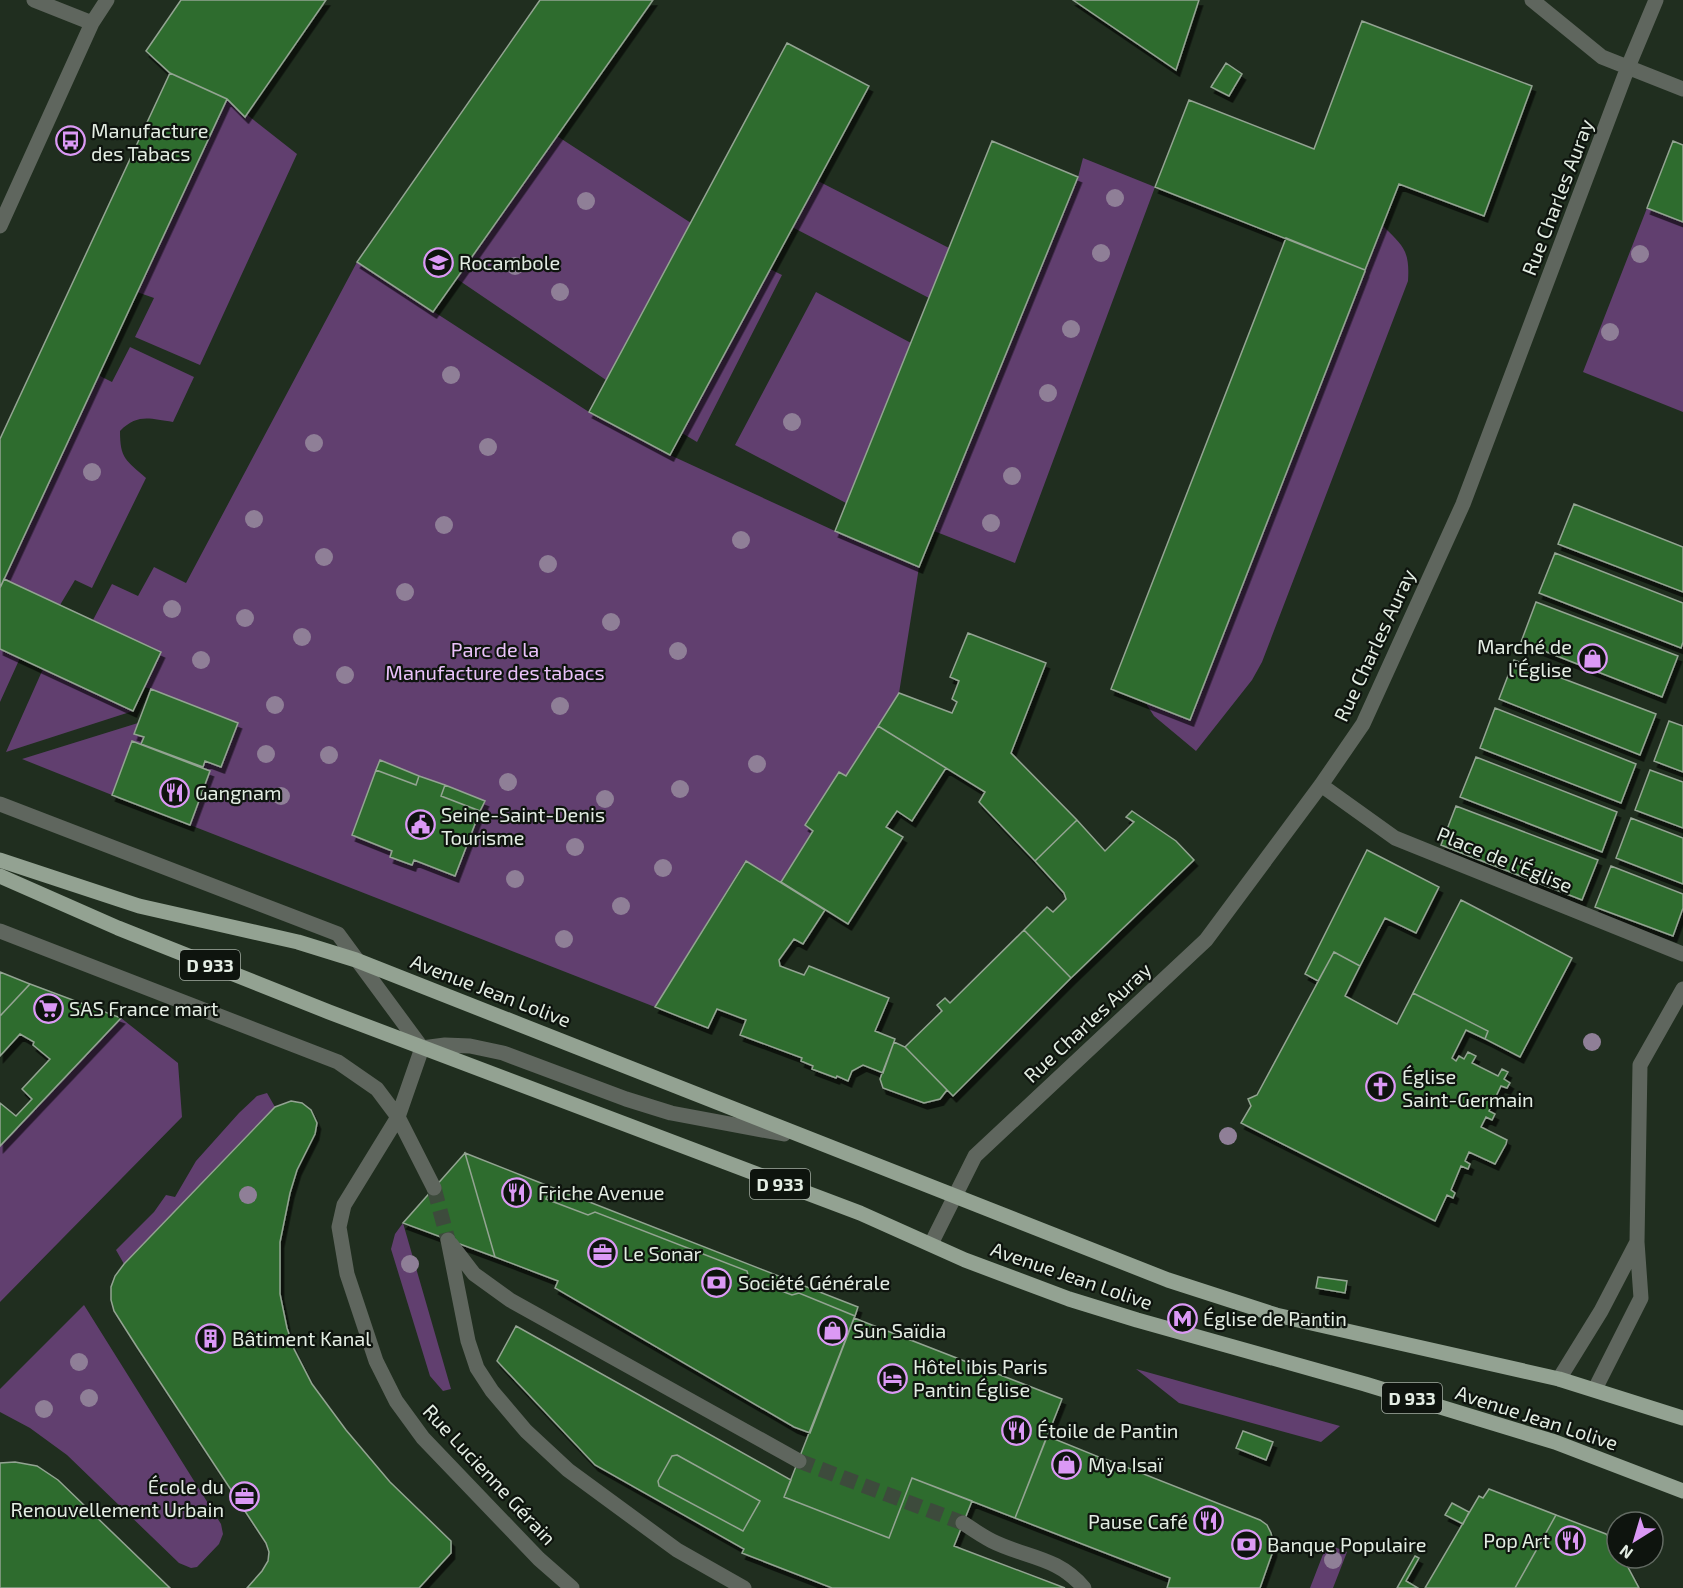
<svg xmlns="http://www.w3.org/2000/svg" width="1683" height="1588" font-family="'Exo 2',sans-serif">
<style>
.green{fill:#613f6f}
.building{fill:#2f6c2f;stroke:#93a492;stroke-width:1.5;filter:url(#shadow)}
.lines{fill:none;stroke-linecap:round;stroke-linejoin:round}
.minor-tunnel{stroke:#3d4b3c;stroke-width:15;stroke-dasharray:15 8;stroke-linecap:butt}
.minor{stroke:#5f665e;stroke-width:15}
.major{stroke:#93a292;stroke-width:15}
.tree{fill:#8f7f97}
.labels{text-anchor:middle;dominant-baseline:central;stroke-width:4.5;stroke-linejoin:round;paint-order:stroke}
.shield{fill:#0e140e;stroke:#a3aca3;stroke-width:1.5}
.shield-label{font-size:18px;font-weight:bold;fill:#e3ede3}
.poi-label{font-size:20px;fill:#e3ede3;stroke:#0e140e;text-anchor:start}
.street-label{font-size:20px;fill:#e3ede3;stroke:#0e140e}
.park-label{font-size:20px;fill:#eac2fa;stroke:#0e140e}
</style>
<defs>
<filter id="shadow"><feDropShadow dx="3.5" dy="6" stdDeviation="0" flood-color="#0009"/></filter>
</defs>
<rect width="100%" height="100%" fill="#202e1f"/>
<!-- green -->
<path class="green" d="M227,99L297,154L200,365L135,337L154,298L137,292Z
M557,136L691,223L606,380L457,279Z
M1083,158L1155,187L1015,563L934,531L1078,177Z
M818,181L949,248L929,298L792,227Z
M1647,208L1683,221V412L1583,372Z
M1383,226C1403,246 1410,250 1408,281L1262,662L1252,680L1196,751L1154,716L1145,702L1190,719Z
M357,262L589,412L670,455L835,531L919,567L899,693L846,776L839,772L806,825L813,831L781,882L745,861L655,1007L190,825L210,771L203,767L205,761L221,767L151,689L144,687L160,652L93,620L112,584L138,596L154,567L186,583Z
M770,269L782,275L697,442L682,433Z
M816,292L911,343L846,503L735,445Z
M130,347L194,377L173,422C150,419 138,413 120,431C120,459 126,460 146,478L92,588L75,580L60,605L4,579L98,375L112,382Z
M0,649L20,658L0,702Z
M43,669L133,711L6,752Z
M138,723L134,734L144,737L141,744L132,741L112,795L22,759Z
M121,1018L178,1063L182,1117L0,1302V1146Z
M267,1093L275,1107L124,1264L116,1250L154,1212L166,1195L175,1197L196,1161L239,1113L257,1096Z
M403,1223L451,1389L443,1391L430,1376L391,1249L395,1234Z
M84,1305L221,1524L223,1534L219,1544L197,1567L191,1568L179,1563L67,1455L30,1428L0,1412V1389Z
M1136,1369L1340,1426L1321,1442L1179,1403Z
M1327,1544L1347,1552L1333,1588H1310Z"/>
<!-- building -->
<path class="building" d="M181,0H326L245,117L227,99L170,73L146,51Z
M540,0H653L433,312L357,262Z
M1073,0H1199L1176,70Z
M1362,21L1532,86L1484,216L1399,184L1365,270L1155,187L1189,100L1314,149Z
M787,43L869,86L670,455L589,412Z
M1226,63L1242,74L1229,96L1211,87Z
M170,73L227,99L0,588V439Z
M992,141L1078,177L919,567L835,531Z
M1673,141L1683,145V222L1647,208Z
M1286,238L1365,270V271L1190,720L1111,689Z
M1574,504L1683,547V592L1558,544Z
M1555,553L1683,603V642L1681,648L1539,593Z
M4,579L161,652L133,711L0,649V588Z
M1536,602L1678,656L1662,697L1521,642Z
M968,633L1046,663L1011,753L1077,820L1035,861L979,802L985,792L878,726L899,693L952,713L957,702L952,699L959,681L950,677Z
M1514,660L1656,714L1640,755L1499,699Z
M151,689L238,723L221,767L205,761L203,767L141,744L144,737L134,734Z
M1495,708L1636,764L1621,803L1480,748Z
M1669,721L1683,726V772L1654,761Z
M878,726L946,768L912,821L897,811L886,827L903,837L848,924L781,882L813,831L805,825L839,772L846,776Z
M132,741L210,771L190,825L112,795Z
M1476,757L1617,812L1602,852L1460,797Z
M380,760L419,776L416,785L376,770Z
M376,770L416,785L419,776L445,785L441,796L480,811L455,876L414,860L412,865L390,857L392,851L352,835Z
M1650,770L1683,782V828L1635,810Z
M445,785L485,801L480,811L441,796Z
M1456,806L1598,860L1582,900L1441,845Z
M1132,811L1176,841L1194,860L1071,978L1024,930L1047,907L1053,912L1066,899L1064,893L1035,861L1077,820L1105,851L1134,822L1126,817Z
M1631,818L1683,838V884L1616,858Z
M1367,850L1439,887L1416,933L1385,918L1360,966L1334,952L1318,981L1305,974Z
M746,861L825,910L803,944L794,939L779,960L780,966L804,975L809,966L889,998L875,1031L895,1039L883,1073L863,1065L852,1071L848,1081L837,1076L836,1078L812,1069L813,1066L801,1061L802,1058L740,1035L746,1020L717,1009L708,1028L655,1007Z
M1611,866L1683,894V908L1673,936L1595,907Z
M1461,900L1572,958L1520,1057L1485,1039L1488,1031L1413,993Z
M1024,930L1071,978L953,1096L905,1047L942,1011L937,1005L945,998L950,1003Z
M1334,952L1360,966L1345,996L1397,1024L1413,993L1488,1031L1485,1039L1466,1030L1452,1058L1456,1061L1459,1056L1464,1059L1468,1052L1476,1056L1472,1063L1498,1076L1502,1069L1508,1072L1504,1079L1510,1083L1507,1088L1501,1086L1489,1111L1495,1114L1492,1120L1486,1117L1481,1127L1507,1140L1506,1144L1495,1164L1469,1152L1465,1161L1470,1164L1468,1169L1461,1166L1451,1190L1455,1193L1453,1198L1447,1195L1435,1221L1241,1123L1251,1106L1248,1099L1257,1095Z
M0,972L30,984L0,1016Z
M30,984L121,1018L0,1146V1103L16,1116L32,1099L22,1089L50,1059L33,1045L34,1042L20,1034L0,1056V1016Z
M894,1042L905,1047L947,1090L940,1099L924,1103L883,1088L880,1079Z
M291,1101L302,1103L311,1110L317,1123L315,1134L297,1170L290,1193L280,1242V1294L287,1328L294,1349L312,1384L346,1430L390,1482L451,1541V1553L419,1588H247L262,1571L268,1561L269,1552L266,1543L137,1347L114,1311L111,1300V1287L115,1276L124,1264L275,1107Z
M465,1153L551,1187L546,1199L588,1215L595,1212L747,1271L749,1279L792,1295L799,1293L855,1316L810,1433L794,1427L555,1288L558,1281L495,1257Z
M465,1153L495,1257L403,1223Z
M551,1187L858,1307L855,1316L799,1293L792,1295L749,1279L747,1271L595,1212L588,1215L546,1199Z
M1318,1277L1347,1281L1345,1293L1316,1288Z
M854,1318L1062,1399L1015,1518L912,1478L889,1538L784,1497Z
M516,1326L791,1480L784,1497L889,1538L912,1478L972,1501L954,1546L1065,1588H832L742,1553L744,1549L595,1465L497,1361Z
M1243,1431L1273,1442L1266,1460L1236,1448Z
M1047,1436L1099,1457L1094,1465L1106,1469L1116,1463L1260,1520L1267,1525L1271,1533L1273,1542V1551L1260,1588H1167L1170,1578L1015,1518Z
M677,1455L760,1501L743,1531L659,1486L658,1481L672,1456Z
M1099,1457L1116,1463L1106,1469L1094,1465Z
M15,1462L37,1466L58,1480L170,1588H0V1463Z
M1489,1489L1556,1515L1515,1588H1425L1479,1496L1483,1498Z
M1452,1503L1469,1512L1463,1524L1445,1515Z
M1556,1515L1606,1534L1615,1543L1617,1547V1558H1623L1639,1588H1515Z
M1415,1556L1419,1558L1406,1581L1418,1588H1397Z"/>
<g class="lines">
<!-- minor-tunnel -->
<path class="minor-tunnel" d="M434,1188L448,1240
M799,1461L963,1523"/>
<!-- minor -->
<path class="minor" d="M34,0L92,23
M1532,0L1602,57L1683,89
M0,226L92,23L107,0
M1321,785L1395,838L1683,954
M0,804L338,934L422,1048
M0,931L338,1062L377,1089L398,1117L434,1188
M422,1048L398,1117L344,1205L339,1227L347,1274L376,1361L396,1401L423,1438L539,1559L572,1588
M422,1048L445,1045L470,1046L503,1053L626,1099L671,1113L784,1134
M448,1240L468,1341L477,1368L492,1391L526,1431L568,1470L677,1550L744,1588
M451,1244L474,1274L510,1300L799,1461
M931,1244L975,1156L1206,940L1321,785L1363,724L1463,504L1628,67L1656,0
M1559,1379L1601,1311L1637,1242
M1595,1389L1641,1298L1637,1242L1640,1065L1683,989
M963,1523C972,1529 982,1536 992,1541C1026,1558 1057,1556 1084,1588"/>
<!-- major -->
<path class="major" d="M0,860L139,906L298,942L356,960L1168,1280L1276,1315L1559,1379L1683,1418
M0,876L118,928L329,1012L860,1213L965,1260L1069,1299L1137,1320L1365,1384L1555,1442L1683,1491"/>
</g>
<!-- trees -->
<g class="tree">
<circle cx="1115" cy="198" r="9"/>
<circle cx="586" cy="201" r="9"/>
<circle cx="1101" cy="253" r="9"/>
<circle cx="1640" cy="254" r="9"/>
<circle cx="515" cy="266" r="9"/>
<circle cx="560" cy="292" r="9"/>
<circle cx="1071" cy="329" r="9"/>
<circle cx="1610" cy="332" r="9"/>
<circle cx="451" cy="375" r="9"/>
<circle cx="1048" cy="393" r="9"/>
<circle cx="792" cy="422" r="9"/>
<circle cx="314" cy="443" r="9"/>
<circle cx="488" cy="447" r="9"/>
<circle cx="92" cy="472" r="9"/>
<circle cx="1012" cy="476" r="9"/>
<circle cx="254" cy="519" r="9"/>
<circle cx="991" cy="523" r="9"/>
<circle cx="444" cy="525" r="9"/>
<circle cx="741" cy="540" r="9"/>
<circle cx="324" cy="557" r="9"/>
<circle cx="548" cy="564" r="9"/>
<circle cx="405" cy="592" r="9"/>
<circle cx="172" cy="609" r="9"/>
<circle cx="245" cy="618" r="9"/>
<circle cx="611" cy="622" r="9"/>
<circle cx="302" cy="637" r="9"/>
<circle cx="678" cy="651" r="9"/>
<circle cx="201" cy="660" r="9"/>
<circle cx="345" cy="675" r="9"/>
<circle cx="275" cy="705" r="9"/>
<circle cx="560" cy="706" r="9"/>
<circle cx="266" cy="754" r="9"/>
<circle cx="329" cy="755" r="9"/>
<circle cx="757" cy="764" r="9"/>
<circle cx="508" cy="782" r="9"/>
<circle cx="680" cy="789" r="9"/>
<circle cx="281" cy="796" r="9"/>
<circle cx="605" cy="799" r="9"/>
<circle cx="575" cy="847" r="9"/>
<circle cx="663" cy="868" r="9"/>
<circle cx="515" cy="879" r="9"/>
<circle cx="621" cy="906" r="9"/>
<circle cx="564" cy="939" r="9"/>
<circle cx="1592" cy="1042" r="9"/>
<circle cx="1228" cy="1136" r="9"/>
<circle cx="248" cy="1195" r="9"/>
<circle cx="410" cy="1264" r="9"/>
<circle cx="79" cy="1362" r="9"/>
<circle cx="89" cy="1398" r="9"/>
<circle cx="44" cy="1409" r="9"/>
<circle cx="1333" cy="1560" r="9"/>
</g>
<!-- icons -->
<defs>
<symbol id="bus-ring" viewBox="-11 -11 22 22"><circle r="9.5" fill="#0e140e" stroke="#db99f5" stroke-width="1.5"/><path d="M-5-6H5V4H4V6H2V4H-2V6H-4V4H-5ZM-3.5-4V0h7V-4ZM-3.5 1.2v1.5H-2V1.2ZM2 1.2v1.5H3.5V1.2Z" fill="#db99f5"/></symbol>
<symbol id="school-ring" viewBox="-11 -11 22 22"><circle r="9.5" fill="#0e140e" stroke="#db99f5" stroke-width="1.5"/><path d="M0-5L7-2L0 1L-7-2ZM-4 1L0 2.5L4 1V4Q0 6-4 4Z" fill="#db99f5"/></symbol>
<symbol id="shop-ring" viewBox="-11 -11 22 22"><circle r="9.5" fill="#0e140e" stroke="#db99f5" stroke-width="1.5"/><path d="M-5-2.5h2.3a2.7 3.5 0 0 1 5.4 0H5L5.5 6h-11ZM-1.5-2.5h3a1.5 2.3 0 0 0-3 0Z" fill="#db99f5"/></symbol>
<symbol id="restaurant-ring" viewBox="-11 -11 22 22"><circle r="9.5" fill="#0e140e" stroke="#db99f5" stroke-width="1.5"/><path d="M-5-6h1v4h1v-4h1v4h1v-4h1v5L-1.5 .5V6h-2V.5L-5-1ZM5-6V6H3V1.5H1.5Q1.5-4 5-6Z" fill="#db99f5"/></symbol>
<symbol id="civic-ring" viewBox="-11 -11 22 22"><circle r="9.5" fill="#0e140e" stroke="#db99f5" stroke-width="1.5"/><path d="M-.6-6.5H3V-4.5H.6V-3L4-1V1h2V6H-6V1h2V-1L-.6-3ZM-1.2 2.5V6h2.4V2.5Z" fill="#db99f5"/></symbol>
<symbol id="supermarket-ring" viewBox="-11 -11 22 22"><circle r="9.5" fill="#0e140e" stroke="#db99f5" stroke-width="1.5"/><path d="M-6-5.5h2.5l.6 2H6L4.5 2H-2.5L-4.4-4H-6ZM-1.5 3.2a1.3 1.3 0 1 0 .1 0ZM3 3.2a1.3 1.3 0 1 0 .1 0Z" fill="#db99f5"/></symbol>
<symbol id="church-ring" viewBox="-11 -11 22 22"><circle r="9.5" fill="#0e140e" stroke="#db99f5" stroke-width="1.5"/><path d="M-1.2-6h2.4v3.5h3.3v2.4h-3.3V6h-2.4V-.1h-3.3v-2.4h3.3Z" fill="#db99f5"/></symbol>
<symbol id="office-ring" viewBox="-11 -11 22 22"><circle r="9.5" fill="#0e140e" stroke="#db99f5" stroke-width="1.5"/><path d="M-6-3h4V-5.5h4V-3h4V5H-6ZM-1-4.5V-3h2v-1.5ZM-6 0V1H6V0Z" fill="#db99f5"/></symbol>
<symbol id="bank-ring" viewBox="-11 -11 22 22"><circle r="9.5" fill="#0e140e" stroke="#db99f5" stroke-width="1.5"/><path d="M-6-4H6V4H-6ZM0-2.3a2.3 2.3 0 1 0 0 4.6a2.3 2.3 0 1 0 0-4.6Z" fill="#db99f5"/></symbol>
<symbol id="metro-ring" viewBox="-11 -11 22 22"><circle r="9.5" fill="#0e140e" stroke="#db99f5" stroke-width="1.5"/><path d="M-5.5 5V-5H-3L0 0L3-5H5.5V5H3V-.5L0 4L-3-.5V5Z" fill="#db99f5"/></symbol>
<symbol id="building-ring" viewBox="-11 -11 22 22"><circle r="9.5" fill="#0e140e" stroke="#db99f5" stroke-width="1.5"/><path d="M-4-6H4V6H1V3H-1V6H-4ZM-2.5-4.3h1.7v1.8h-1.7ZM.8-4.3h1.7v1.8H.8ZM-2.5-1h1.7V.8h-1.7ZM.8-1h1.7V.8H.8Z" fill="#db99f5"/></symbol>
<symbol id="hotel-ring" viewBox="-11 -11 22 22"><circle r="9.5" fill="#0e140e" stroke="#db99f5" stroke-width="1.5"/><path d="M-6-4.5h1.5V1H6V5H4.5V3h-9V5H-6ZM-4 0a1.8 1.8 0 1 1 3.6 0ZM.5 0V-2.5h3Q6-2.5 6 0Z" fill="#db99f5"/></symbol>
</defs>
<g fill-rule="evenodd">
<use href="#bus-ring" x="54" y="124" width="33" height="33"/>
<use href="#school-ring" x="422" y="246" width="33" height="33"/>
<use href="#shop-ring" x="1576" y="642" width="33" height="33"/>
<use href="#restaurant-ring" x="158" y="776" width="33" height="33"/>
<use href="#civic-ring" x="404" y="808" width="33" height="33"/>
<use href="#supermarket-ring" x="32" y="992" width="33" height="33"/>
<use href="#church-ring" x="1364" y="1070" width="33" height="33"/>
<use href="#restaurant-ring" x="500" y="1176" width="33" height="33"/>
<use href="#office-ring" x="586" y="1236" width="33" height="33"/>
<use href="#bank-ring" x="700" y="1266" width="33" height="33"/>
<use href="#metro-ring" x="1166" y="1302" width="33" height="33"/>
<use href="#shop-ring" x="816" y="1314" width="33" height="33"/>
<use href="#building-ring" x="194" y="1322" width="33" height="33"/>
<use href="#hotel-ring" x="876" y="1362" width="33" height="33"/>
<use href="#restaurant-ring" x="1000" y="1414" width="33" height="33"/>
<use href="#shop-ring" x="1050" y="1448" width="33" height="33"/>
<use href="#office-ring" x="228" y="1480" width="33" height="33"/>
<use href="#restaurant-ring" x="1192" y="1504" width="33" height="33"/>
<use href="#restaurant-ring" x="1554" y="1524" width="33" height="33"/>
<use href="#bank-ring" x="1230" y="1528" width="33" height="33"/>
</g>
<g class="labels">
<!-- shield labels -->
<g class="shield">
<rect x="180" y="950" width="60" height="30" rx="4.5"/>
<rect x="750" y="1169" width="60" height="30" rx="4.5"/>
<rect x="1382" y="1383" width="60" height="30" rx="4.5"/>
</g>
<g class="shield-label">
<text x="210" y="965">D 933</text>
<text x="780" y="1184">D 933</text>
<text x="1412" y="1398">D 933</text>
</g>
<!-- poi labels -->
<g class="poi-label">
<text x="91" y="130">Manufacture<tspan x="91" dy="23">des Tabacs</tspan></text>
<text x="459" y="262">Rocambole</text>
<text x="1572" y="646" text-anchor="end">Marché de<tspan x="1572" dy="23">l'Église</tspan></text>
<text x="195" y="792">Gangnam</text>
<text x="441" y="814">Seine-Saint-Denis<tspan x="441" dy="23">Tourisme</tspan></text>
<text x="69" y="1008">SAS France mart</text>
<text x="1402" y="1076">Église<tspan x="1402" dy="23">Saint-Germain</tspan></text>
<text x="538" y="1192">Friche Avenue</text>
<text x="623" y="1253">Le Sonar</text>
<text x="738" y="1282">Société Générale</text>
<text x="1203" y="1318">Église de Pantin</text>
<text x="853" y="1330">Sun Saïdia</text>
<text x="232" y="1338">Bâtiment Kanal</text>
<text x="913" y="1366">Hôtel ibis Paris<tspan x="913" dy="23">Pantin Église</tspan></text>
<text x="1037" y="1430">Étoile de Pantin</text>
<text x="1088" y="1464">Mya Isaï</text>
<text x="224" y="1486" text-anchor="end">École du<tspan x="224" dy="23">Renouvellement Urbain</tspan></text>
<text x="1188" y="1521" text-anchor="end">Pause Café</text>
<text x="1550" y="1540" text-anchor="end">Pop Art</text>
<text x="1267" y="1544">Banque Populaire</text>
</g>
<!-- street labels -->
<g class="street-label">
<text transform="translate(1557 197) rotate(-69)">Rue Charles Auray</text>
<text transform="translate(1374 645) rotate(-65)">Rue Charles Auray</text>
<text transform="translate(1505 859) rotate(22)">Place de l'Église</text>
<text transform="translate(491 990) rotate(21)">Avenue Jean Lolive</text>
<text transform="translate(1087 1022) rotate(-43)">Rue Charles Auray</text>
<text transform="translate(1072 1275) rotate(19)">Avenue Jean Lolive</text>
<text transform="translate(1537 1417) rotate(18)">Avenue Jean Lolive</text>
<text transform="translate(490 1474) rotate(47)">Rue Lucienne Gérain</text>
</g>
<!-- park labels -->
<g class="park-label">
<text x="495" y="649">Parc de la<tspan x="495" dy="23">Manufacture des tabacs</tspan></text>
</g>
</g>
<!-- north arrow -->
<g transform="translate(1635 1540) rotate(217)"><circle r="28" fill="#0e140e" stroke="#636b63" stroke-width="1.5"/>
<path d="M0-4.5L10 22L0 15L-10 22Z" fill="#db99f5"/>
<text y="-9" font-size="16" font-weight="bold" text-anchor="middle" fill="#e3ede3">N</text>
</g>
</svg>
